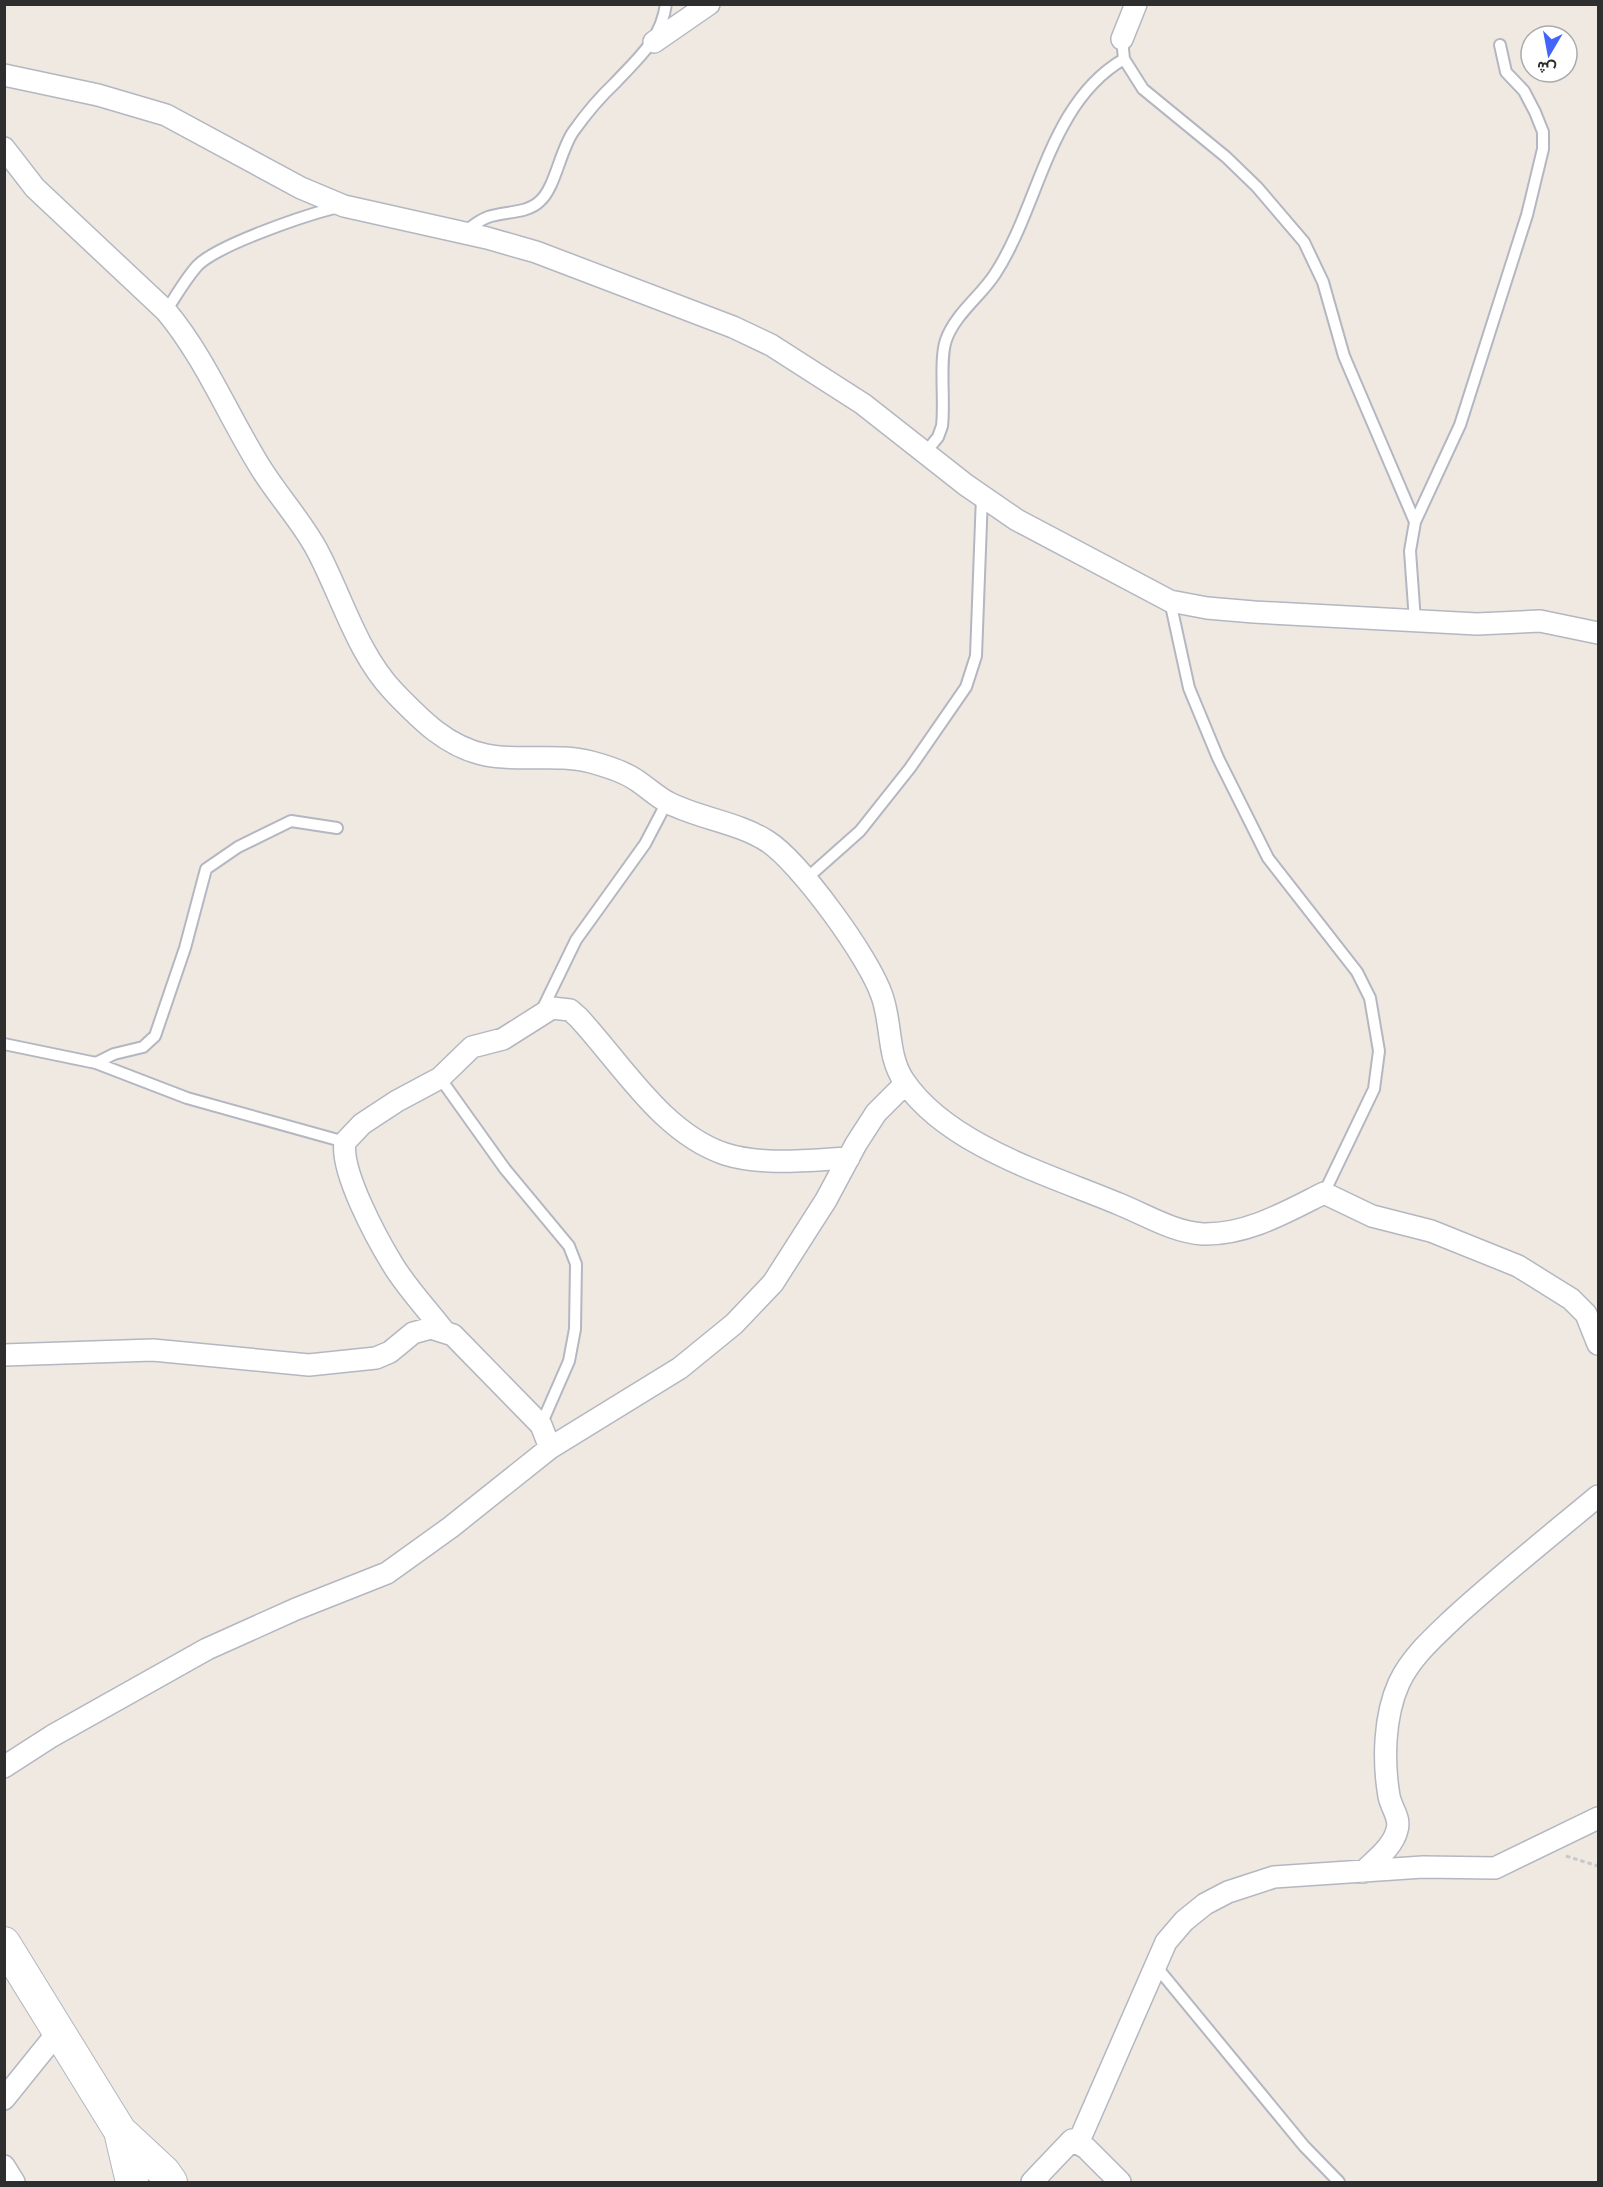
<svg xmlns="http://www.w3.org/2000/svg" width="1603" height="2187" font-family="'Fira Sans Condensed',Vazirmatn,sans-serif">
<style>
.lines{fill:none;stroke-linecap:round;stroke-linejoin:round}
.lane-casing{stroke:#b4b7c1;stroke-width:14}
.street-casing{stroke:#b4b7c1;stroke-width:24}
.secondary-casing{stroke:#b4b7c1;stroke-width:34}
.path{stroke:#c9c9c9;stroke-width:3;stroke-dasharray:4.5 3;stroke-linecap:butt}
.lane{stroke:#fff;stroke-width:10}
.street{stroke:#fff;stroke-width:21}
.secondary{stroke:#fff;stroke-width:32}
</style>
<rect width="100%" height="100%" fill="#efe9e1"/>
<g class="lines">
<defs>
<path id="lane" d="M1122,39L1124,59L1143,89L1226,157L1257,187L1304,242L1323,282L1344,356L1415,522
M465,232C472,226 480,220 488,217C505,211 527,214 540,201C555,188 560,151 573,132C585,115 600,97 615,83C638,58 661,40 666,4
M166,311C176,296 186,278 198,265C220,244 308,214 339,207
M925,453L938,437L942,426C945,401 939,360 946,340C955,314 981,296 995,274C1040,205 1048,103 1124,59
M1170,601L1189,688L1218,758L1268,858L1357,972L1370,998L1379,1051L1374,1089L1324,1193
M1415,621L1410,551L1415,522L1460,425L1527,215L1543,149V132L1535,112L1524,91L1506,72L1500,45
M806,879L860,831L910,768L966,687L976,656L982,496
M541,1012L576,940L645,844L667,802
M4,1044L96,1063L114,1054L143,1047L155,1036L185,948L206,869L238,847L291,821L337,828
M96,1063L187,1098L345,1142
M440,1078L505,1169L569,1246L576,1264L575,1329L569,1361L541,1425
M1155,1965L1304,2146L1339,2182"/>
<path id="street" d="M1122,39L1136,4
M654,42L709,4
M4,75L98,95L166,115L301,188L344,206L487,238L536,252L733,327L771,345L863,404L966,485L1017,520L1170,601L1207,608L1254,612L1477,624L1540,621L1598,633
M4,148L35,188L166,311C206,359 229,418 262,470C279,497 302,522 317,550C342,597 357,653 394,692C421,720 447,747 486,755C521,762 556,753 591,762C606,766 623,771 636,780C647,787 657,797 669,803C701,819 737,822 767,841C800,862 870,959 882,996C892,1024 887,1056 904,1081C948,1146 1050,1175 1119,1204C1146,1215 1173,1232 1203,1234C1247,1235 1286,1212 1324,1193L1372,1216L1431,1231L1518,1266L1571,1299L1586,1314L1598,1344
M444,1331C427,1309 407,1288 393,1265C377,1239 340,1171 345,1142L362,1124L397,1101L440,1078L472,1047L503,1039L552,1008L570,1010L578,1017C621,1063 662,1133 725,1154C763,1166 810,1160 849,1158
M4,1355L153,1350L309,1365L376,1358L390,1352L413,1333L431,1328L453,1335L541,1425L550,1448
M4,1767L52,1736L207,1649L296,1609L387,1573L451,1527L550,1448L680,1368L734,1324L773,1283L826,1200L856,1144L876,1113L905,1084
M1363,1872C1375,1860 1393,1847 1397,1830C1401,1818 1391,1808 1389,1796C1383,1761 1384,1716 1399,1683C1411,1657 1434,1637 1455,1617C1501,1575 1550,1536 1598,1496
M4,2099L58,2032
M1079,2141L1166,1942L1184,1921L1205,1904L1228,1892L1274,1877L1423,1867L1495,1868L1598,1818
M4,2166L14,2182
M1032,2182L1072,2140L1086,2148L1120,2182"/>
<path id="secondary" d="M4,1943L120,2131L164,2172L171,2182
M120,2131L132,2182"/>
</defs>
<!-- lane casing -->
<use href="#lane" class="lane-casing"/>
<!-- street casing -->
<use href="#street" class="street-casing"/>
<!-- secondary casing -->
<use href="#secondary" class="secondary-casing"/>
<!-- path -->
<path class="path" d="M1566,1856L1598,1866"/>
<!-- lane -->
<use href="#lane" class="lane"/>
<!-- street -->
<use href="#street" class="street"/>
<!-- secondary -->
<use href="#secondary" class="secondary"/>
</g>
<!-- border -->
<rect width="1603" height="2187" fill="none" stroke="#2e2e2e" stroke-width="12"/>
<!-- north arrow -->
<g transform="translate(1549 54) rotate(190)"><circle r="28" fill="#ffffff" stroke="#ababab" stroke-width="1.5"/>
<path d="M0-4.5L10 22L0 15L-10 22Z" fill="#4264fb"/>
<text y="-9" font-size="16" font-weight="bold" text-anchor="middle" fill="#2e2e2e">ش</text>
</g>
</svg>
